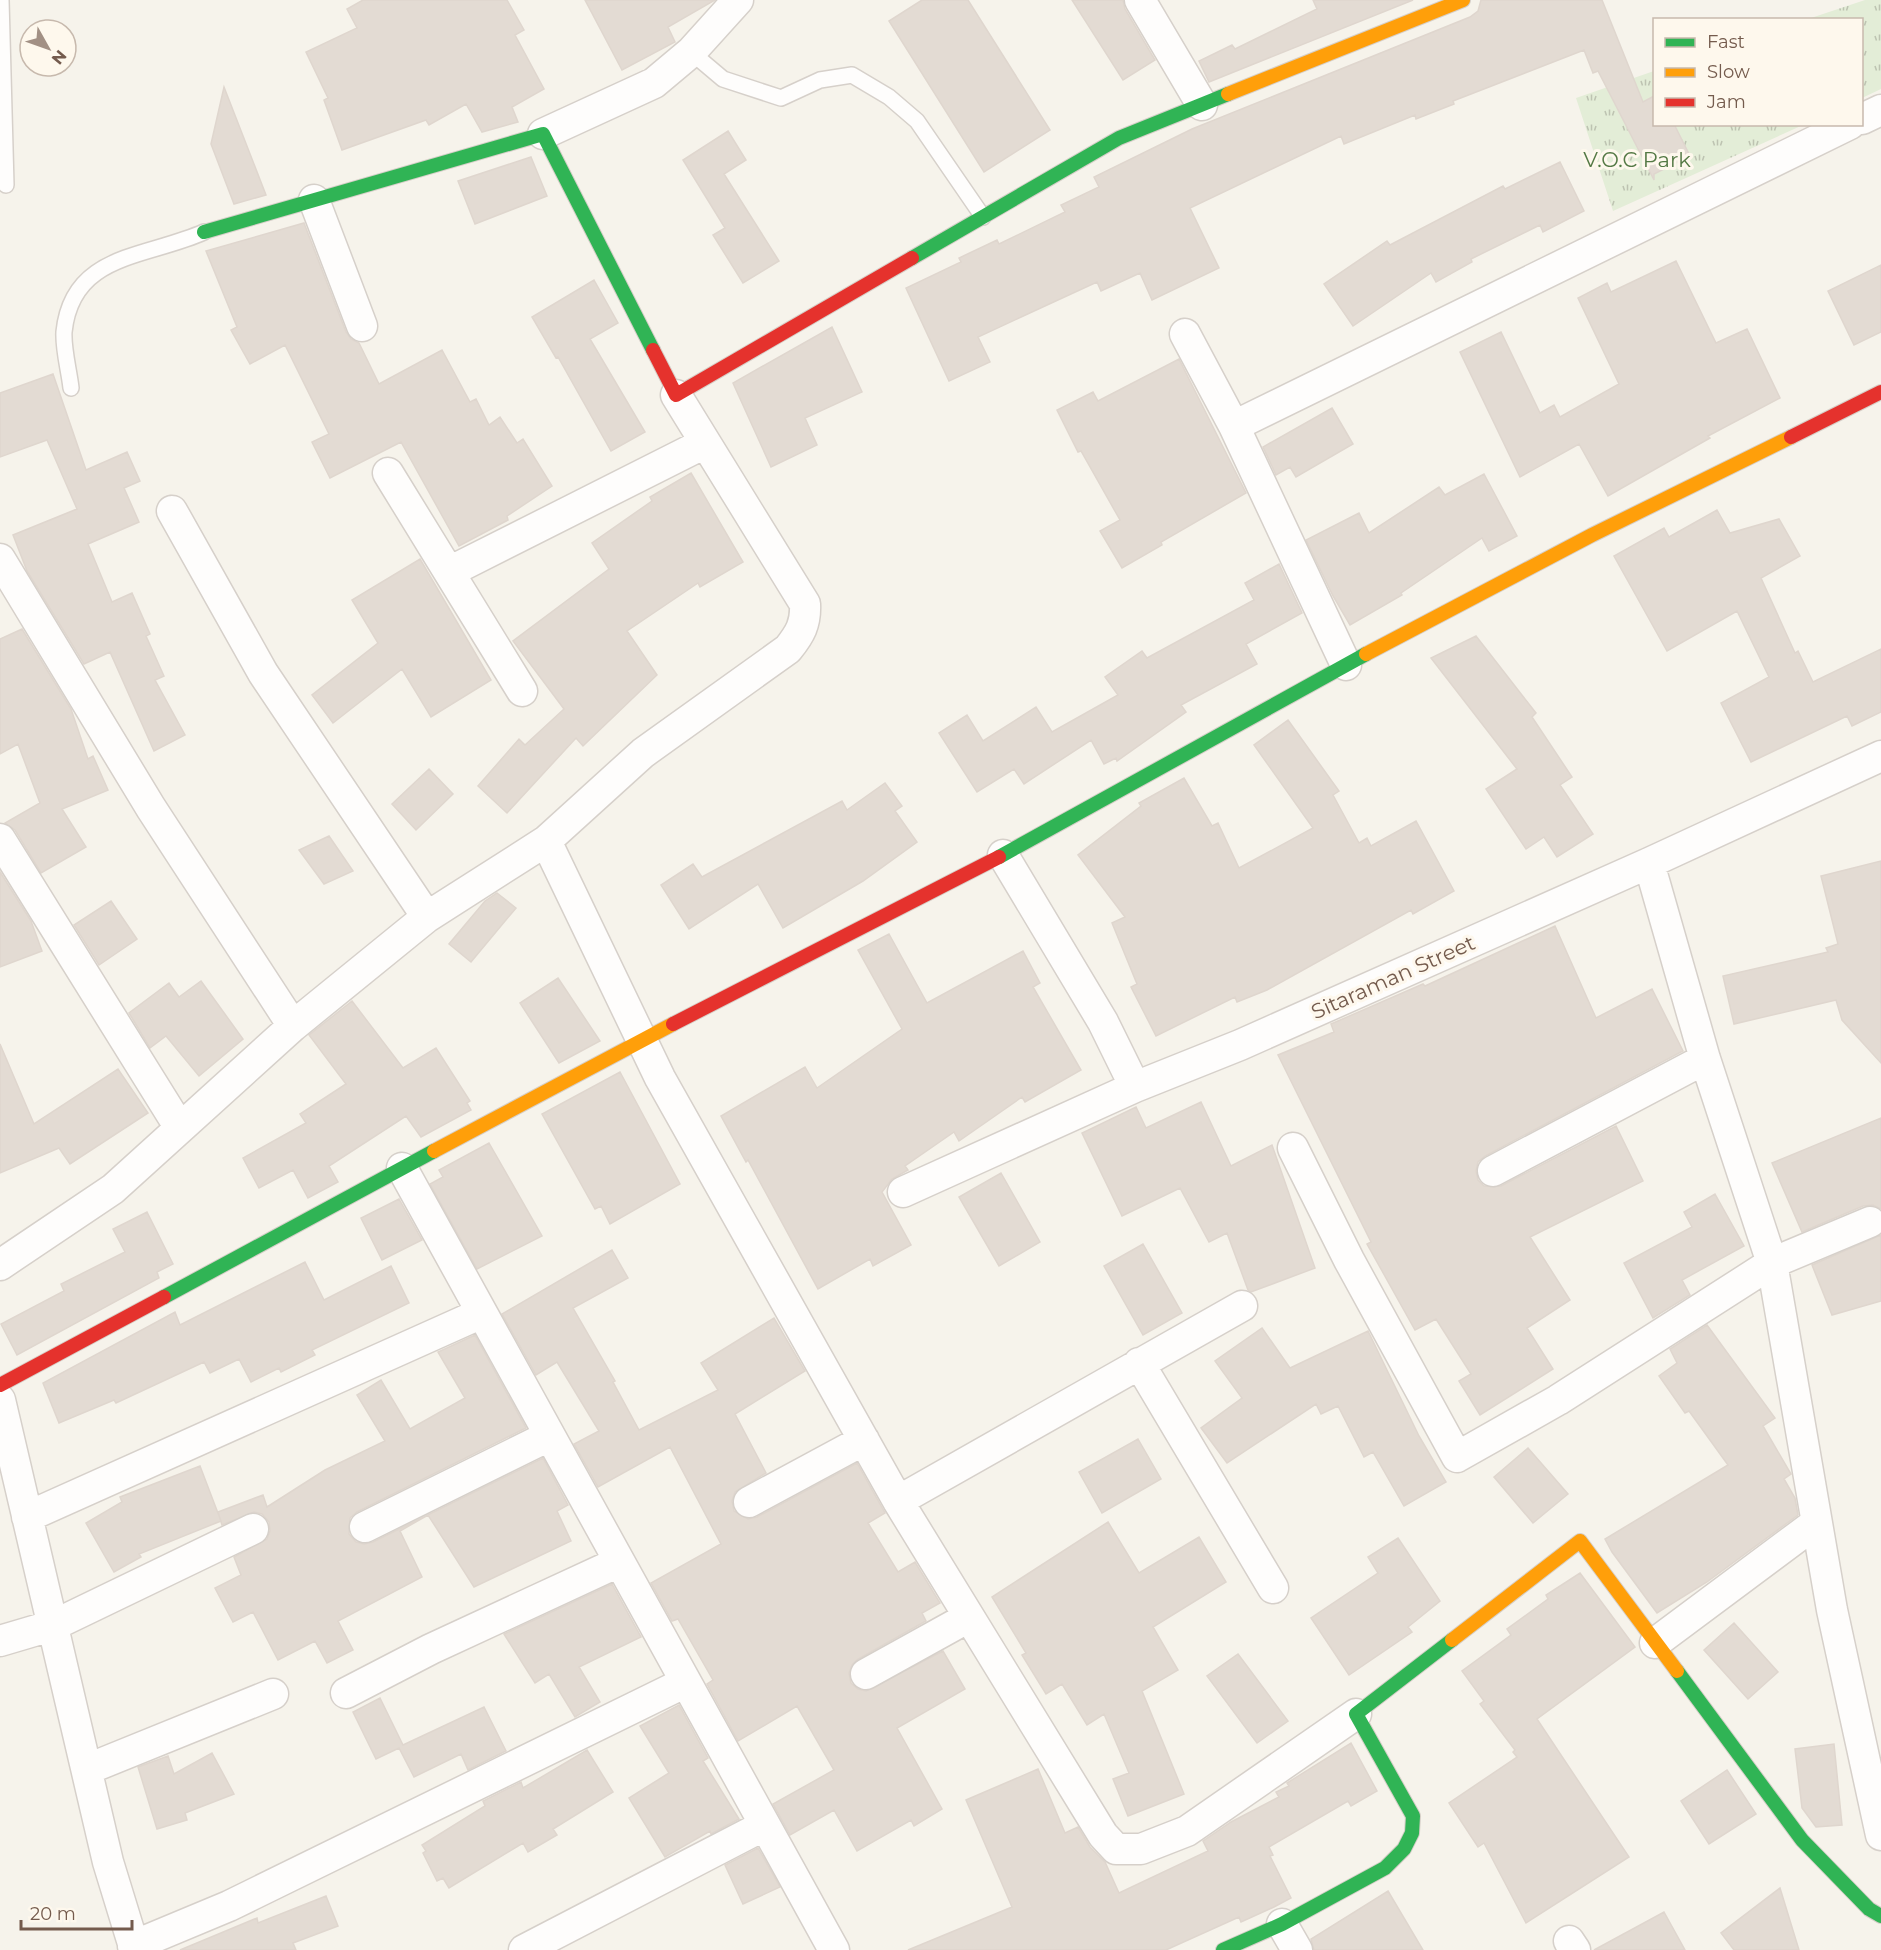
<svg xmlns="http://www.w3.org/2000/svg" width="1881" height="1950" font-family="Montserrat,sans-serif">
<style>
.grass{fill:url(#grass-tufts)}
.building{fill:#e3dbd3;stroke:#dfd6ce;stroke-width:1.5}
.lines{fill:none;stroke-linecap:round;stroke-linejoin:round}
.lane-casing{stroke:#d6d0ca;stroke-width:18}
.street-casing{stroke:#d6d0ca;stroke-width:33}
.fast-casing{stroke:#d6cfc8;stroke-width:16}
.slow-casing{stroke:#d6cfc8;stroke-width:16}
.jam-casing{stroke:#d6cfc8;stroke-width:16}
.lane{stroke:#fefdfc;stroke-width:15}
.street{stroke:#fefdfc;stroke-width:30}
.fast{stroke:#30b455;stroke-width:14}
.slow{stroke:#ff9f0a;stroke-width:14}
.jam{stroke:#e5322d;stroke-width:14}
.labels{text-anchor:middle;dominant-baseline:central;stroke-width:6;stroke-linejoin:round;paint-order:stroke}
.park-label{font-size:21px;fill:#547945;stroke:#fef8ed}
.street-label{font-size:21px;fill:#745b4d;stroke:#fef8ed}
</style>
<defs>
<pattern id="grass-tufts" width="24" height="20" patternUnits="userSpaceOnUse" patternTransform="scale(1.5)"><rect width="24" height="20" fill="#e3edd7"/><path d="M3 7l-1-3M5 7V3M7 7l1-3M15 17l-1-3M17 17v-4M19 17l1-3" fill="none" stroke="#bdc3b1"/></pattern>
</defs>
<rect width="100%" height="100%" fill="#f6f3eb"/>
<!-- grass -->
<path class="grass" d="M1865,0H1881V89L1862,98V20L1808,19Z
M1654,71V124L1803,125L1613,211L1576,98Z"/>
<!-- building -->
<path class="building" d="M363,0H507L524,30L515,35L544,89L512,107L518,122L482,132L466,104L429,125L426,120L342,150L324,100L328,98L306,52L357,28L347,9Z
M585,0H715L668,27L675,42L622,70Z
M922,0H968L1050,130L984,172L889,21Z
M1072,0H1123L1125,9L1155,60L1123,80Z
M1313,0H1413L1209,82L1199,61L1232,45L1235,49L1317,9Z
M1481,0H1602L1643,102L1654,96V124H1674L1690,156L1654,174V180L1598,71L1593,73L1584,50L1453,101L1454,104L1416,119L1415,115L1344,144L1341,136L1190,208L1219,268L1152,300L1140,273L1101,291L1097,282L978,337L990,362L949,381L906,288L961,262L959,258L997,240L999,244L1065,212L1061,205L1099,187L1094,177L1192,129L1470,17L1478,11Z
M224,87L266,195L234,204L211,144Z
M728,131L746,160L724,174L779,261L743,283L713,235L725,228L683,160Z
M531,157L547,196L475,224L458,181Z
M1560,162L1584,211L1543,232L1540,225L1471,259L1472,262L1436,282L1431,273L1353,326L1324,284L1387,241L1390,245L1503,186L1505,189Z
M304,223L346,332L351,339L359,343L379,384L442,350L470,402L476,399L489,425L500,417L517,443L523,439L552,486L507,516L508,520L459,546L401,442L330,478L312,442L329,434L285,345L250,364L231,330L237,327L206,251Z
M1676,261L1716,343L1747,329L1780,398L1708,436L1710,438L1608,496L1579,444L1520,477L1460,352L1501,332L1540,413L1554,405L1560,417L1619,384L1578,298L1607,283L1611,292Z
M1881,265V332L1854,345L1828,291Z
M594,280L618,323L590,339L645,432L611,451L558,357L556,358L532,317Z
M832,327L862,392L805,418L817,445L771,467L733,383Z
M1179,359L1246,493L1161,542L1162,545L1122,568L1100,531L1120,520L1081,451L1078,452L1057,410L1093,392L1098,401Z
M53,374L86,470L127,452L140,481L124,488L139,522L88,544L112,602L132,593L150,634L146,636L164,676L155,680L185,735L154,751L110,652L84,664L27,571L13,535L77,509L47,440L0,457V393Z
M1332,408L1353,444L1296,477L1290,467L1276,475L1263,447Z
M691,473L743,562L700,587L698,583L627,631L657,675L583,746L576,738L507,813L478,786L519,739L525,745L564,709L513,641L609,569L592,543L652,501L650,497Z
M1484,474L1517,536L1489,551L1482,538L1401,593L1402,595L1350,625L1333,596L1306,540L1359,513L1369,533L1439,487L1445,495Z
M1717,510L1730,533L1779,519L1800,556L1761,578L1795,653L1798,651L1813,682L1881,649V712L1852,726L1847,716L1751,762L1721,703L1769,677L1737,611L1667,651L1614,556L1664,528L1669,537Z
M420,559L491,680L431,717L402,669L333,723L312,695L378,643L352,600Z
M1279,564L1302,613L1246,644L1257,664L1181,705L1186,712L1117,761L1116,758L1104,764L1091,740L1024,784L1014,769L977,792L939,733L967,715L983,741L1036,707L1052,732L1118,695L1105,677L1142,651L1147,658L1254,600L1245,583Z
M22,629L71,709L88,759L93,756L108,790L62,809L86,847L41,873L15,830L5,823L40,803L18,744L0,754V639Z
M1476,636L1536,713L1532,717L1572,777L1560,785L1593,834L1557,857L1544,837L1526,849L1486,789L1517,769L1431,658Z
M1288,720L1339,791L1333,795L1359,843L1367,838L1371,846L1416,821L1454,891L1413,914L1411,910L1267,990L1237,1002L1235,997L1156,1036L1131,987L1137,984L1112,923L1125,917L1078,855L1141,806L1139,803L1184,778L1212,826L1218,823L1239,868L1313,828L1254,745Z
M429,769L453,794L416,830L392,804Z
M885,783L902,806L895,811L917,842L863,881L783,928L758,884L689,929L661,885L693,864L702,877L842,801L847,810Z
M329,836L353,871L324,884L299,850Z
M1881,861V1063L1842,1020L1836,1000L1734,1024L1723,976L1828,952L1826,948L1838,944L1821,876Z
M0,872L31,921L42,951L0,967Z
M497,893L516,908L471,962L449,944L485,901Z
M111,901L137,939L99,965L74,925Z
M1555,926L1596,1018L1652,989L1683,1051L1485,1156L1478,1162L1476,1171L1478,1180L1484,1186H1501L1616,1126L1643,1181L1530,1237L1570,1300L1527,1328L1553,1369L1480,1415L1459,1381L1471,1374L1436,1319L1415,1330L1367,1244L1371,1242L1278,1055L1334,1032L1331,1024L1423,984L1425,986Z
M889,934L927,1003L1023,951L1040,983L1033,987L1081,1070L1025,1102L1022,1097L959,1141L954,1132L905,1166L908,1170L892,1179L882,1192L911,1245L873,1266L870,1259L818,1289L748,1160L746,1162L721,1116L805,1067L817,1088L902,1029L858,950Z
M558,978L600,1041L559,1063L520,1003Z
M201,981L243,1039L199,1076L166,1036L150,1048L129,1013L169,983L179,997Z
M352,1001L403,1068L436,1048L470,1101L467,1103L471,1110L421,1137L406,1116L329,1166L338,1182L308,1198L293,1170L259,1188L243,1158L306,1123L300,1114L346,1084L309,1035Z
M0,1044L34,1124L118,1069L148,1113L70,1164L59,1148L0,1173Z
M620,1072L680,1184L610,1224L601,1206L595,1209L542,1114Z
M1201,1102L1231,1166L1272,1145L1315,1268L1251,1292L1248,1290L1227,1233L1209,1242L1180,1188L1122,1216L1082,1133L1136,1107L1146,1128Z
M1881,1118V1209L1873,1205L1863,1206L1802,1232L1772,1163Z
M489,1143L542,1236L477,1269L430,1184L443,1177L439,1170Z
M1001,1173L1040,1242L999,1266L959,1197Z
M1715,1194L1744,1246L1682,1280L1690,1295L1653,1318L1624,1263L1692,1227L1684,1212Z
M399,1199L422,1240L382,1260L361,1218Z
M147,1212L173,1264L157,1272L159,1278L17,1355L1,1324L64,1291L61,1284L125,1252L113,1229Z
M1881,1235V1301L1832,1315L1812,1265Z
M1143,1244L1182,1313L1143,1335L1104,1266Z
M612,1250L628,1278L573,1308L615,1381L613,1382L639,1430L718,1390L701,1363L774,1318L805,1371L735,1414L766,1473L735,1492L732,1501L734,1511L748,1519L757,1517L857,1463L885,1513L868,1523L898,1572L915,1562L940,1603L922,1613L926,1621L858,1659L852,1665L849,1673L851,1683L858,1689L866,1691L943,1651L965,1689L897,1728L942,1809L914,1826L911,1820L857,1851L834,1810L790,1835L773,1804L834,1770L797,1706L738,1741L707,1684L713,1680L678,1619L672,1621L651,1583L721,1544L670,1447L598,1487L574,1444L599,1431L557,1362L536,1375L502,1314Z
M305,1262L324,1300L391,1266L409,1303L312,1350L315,1355L281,1372L279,1368L251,1382L239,1359L210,1373L204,1362L116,1403L114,1400L59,1423L43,1383L175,1312L180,1325Z
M1707,1325L1775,1418L1763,1426L1791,1474L1784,1479L1795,1498L1798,1515L1707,1582L1657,1613L1612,1552L1605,1539L1728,1465L1689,1411L1685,1413L1659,1376L1677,1363L1670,1349Z
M1262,1328L1290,1368L1368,1331L1419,1436L1446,1482L1404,1506L1373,1452L1364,1457L1338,1406L1321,1414L1316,1404L1227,1463L1201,1428L1242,1398L1215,1361Z
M475,1335L526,1428L357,1512L350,1518L349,1534L356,1542L364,1544L373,1542L543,1458L568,1505L557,1511L571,1541L474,1587L428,1515L400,1531L422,1577L338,1621L353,1650L327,1663L315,1641L278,1660L253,1612L233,1622L215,1588L241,1575L234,1557L267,1539L270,1531L269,1522L262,1514L254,1512L222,1525L218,1512L263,1495L267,1507L325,1470L385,1441L357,1395L381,1380L410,1429L465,1398L438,1352Z
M1138,1439L1161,1479L1102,1513L1079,1472Z
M1528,1448L1568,1494L1533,1523L1494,1477Z
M200,1466L221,1521L139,1554L141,1557L114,1572L86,1523L122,1502L120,1497Z
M1108,1522L1139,1573L1199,1537L1226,1582L1153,1627L1178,1670L1142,1691L1184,1794L1128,1816L1113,1779L1129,1773L1104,1714L1087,1725L1062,1684L1046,1694L1022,1655L1026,1653L992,1597Z
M1398,1538L1440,1601L1408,1627L1412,1632L1349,1675L1311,1618L1378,1573L1368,1557Z
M1580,1573L1635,1647L1537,1719L1629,1857L1526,1923L1484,1843L1478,1847L1449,1803L1517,1757L1513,1752L1515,1750L1480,1704L1484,1701L1462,1671L1511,1635L1507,1629L1548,1599L1546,1595Z
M612,1584L641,1637L579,1667L600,1702L575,1717L549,1674L535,1683L504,1634Z
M1734,1623L1778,1672L1748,1699L1704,1650Z
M1238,1654L1288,1721L1257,1743L1207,1676Z
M380,1698L403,1745L484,1707L506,1751L468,1770L461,1754L414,1777L399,1748L376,1759L353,1712Z
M679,1705L708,1758L703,1761L739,1819L711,1834L710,1831L665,1857L629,1798L669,1773L640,1726Z
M1351,1743L1377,1791L1351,1806L1348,1801L1269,1847L1273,1855L1270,1856L1291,1898L1274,1907L1241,1922L1239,1917L1166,1950H908L1012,1907L966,1800L1038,1769L1065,1833L1078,1827L1090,1847L1105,1862L1119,1893L1208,1851L1203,1841L1231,1822L1279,1797L1276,1792L1289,1786L1287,1783Z
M1834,1744L1842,1825L1816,1827L1802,1808L1795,1749Z
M587,1750L613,1792L553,1829L557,1835L528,1852L523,1843L449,1888L443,1878L437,1881L423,1853L426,1851L422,1845L485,1806L483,1801L521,1782L523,1788Z
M212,1753L234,1794L185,1813L187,1820L157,1829L138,1767L168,1756L174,1774Z
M1727,1770L1756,1814L1709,1844L1681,1801Z
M758,1848L780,1887L743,1904L725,1865Z
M1780,1888L1799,1950H1734L1721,1933Z
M1388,1891L1423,1950H1314L1311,1939Z
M326,1896L338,1926L293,1943L296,1950H180L257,1918L258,1923Z
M1664,1912L1685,1950H1594Z"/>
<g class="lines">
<defs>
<path id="lane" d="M1,0L6,185
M691,52L723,79L781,98L820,80L852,75L889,97L917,121L983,217
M71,388C69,370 63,349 64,332C72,253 146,258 204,232"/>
<path id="street" d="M1140,0L1202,105
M1862,119L1881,110
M543,134L654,83L691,52L738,0
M314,200L362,326
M1185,334L1234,426
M388,473L522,691
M172,511L263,673L427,917L293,1026
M0,559L151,808L293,1026L113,1189L0,1265
M449,572L705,443
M1346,665L1234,426L1850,124
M0,839L180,1128
M546,841L660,1078L898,1501
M1003,855L1103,1022L1135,1087
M1649,863L1705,1059L1772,1263L1832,1610L1881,1835
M427,917L546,841L643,753L788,649C800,634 806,624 805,604L676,395
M1293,1148L1349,1260L1457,1457L1558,1400L1772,1263L1870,1222
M402,1168L765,1825L524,1950
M1493,1171L1705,1059
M903,1192L1135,1087L1240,1045L1649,863L1881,756
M1242,1306L898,1501L1103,1835L1116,1849H1141L1187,1831L1356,1714
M1139,1363L1273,1588
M0,1400L108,1862L135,1950
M749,1502L864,1440
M27,1517L482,1313
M365,1527L549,1436
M0,1641L54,1625L253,1529
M1655,1643L1816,1523
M866,1674L969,1617
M346,1693L431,1649L619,1562
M88,1769L273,1694
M765,1825L834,1950
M1282,1924L1297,1950
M1569,1941L1575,1950
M133,1946L229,1906L686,1682"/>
<path id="fast" d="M204,232L543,134L653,350
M912,258L1119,138L1228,94
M999,857L1366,654
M164,1297L434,1151
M1677,1671L1802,1840L1869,1909L1881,1916
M1223,1950L1282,1924L1385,1868L1404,1849L1412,1833L1413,1816L1356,1714L1452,1640"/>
<path id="slow" d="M1228,94L1463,0
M1366,654L1592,535L1791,437
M434,1151L673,1024
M1452,1640L1580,1541L1677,1671"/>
<path id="jam" d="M653,350L676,395L912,258
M1791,437L1881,392
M673,1024L999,857
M0,1385L164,1297"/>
</defs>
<!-- lane casing -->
<use href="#lane" class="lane-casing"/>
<!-- street casing -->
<use href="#street" class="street-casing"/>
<!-- fast casing -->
<use href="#fast" class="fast-casing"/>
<!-- slow casing -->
<use href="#slow" class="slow-casing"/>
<!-- jam casing -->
<use href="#jam" class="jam-casing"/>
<!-- lane -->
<use href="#lane" class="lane"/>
<!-- street -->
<use href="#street" class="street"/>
<!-- fast -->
<use href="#fast" class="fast"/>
<!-- slow -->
<use href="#slow" class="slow"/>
<!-- jam -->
<use href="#jam" class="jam"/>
</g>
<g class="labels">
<!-- park labels -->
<g class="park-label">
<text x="1637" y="159">V.O.C Park</text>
</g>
<!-- street labels -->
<g class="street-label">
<text transform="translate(1393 977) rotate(-24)">Sitaraman Street</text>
</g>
</g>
<!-- legend -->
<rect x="1653" y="18" width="210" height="108" fill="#fef8ed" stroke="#c7b9ad" stroke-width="1.5"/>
<rect x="1665" y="38" width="30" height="9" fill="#30b455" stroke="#c7b9ad" stroke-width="1.5"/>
<text x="1707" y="48" font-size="18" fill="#745b4d">Fast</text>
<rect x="1665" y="68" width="30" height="9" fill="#ff9f0a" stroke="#c7b9ad" stroke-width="1.5"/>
<text x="1707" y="78" font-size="18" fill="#745b4d">Slow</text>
<rect x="1665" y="98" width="30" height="9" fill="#e5322d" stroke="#c7b9ad" stroke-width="1.5"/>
<text x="1707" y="108" font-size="18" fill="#745b4d">Jam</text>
<!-- north arrow -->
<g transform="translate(48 48) rotate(130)"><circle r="28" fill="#fef8ed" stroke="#c7b9ad" stroke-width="1.5"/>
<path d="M0-4.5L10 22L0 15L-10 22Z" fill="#a29084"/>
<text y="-9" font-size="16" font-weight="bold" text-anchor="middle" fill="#745b4d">N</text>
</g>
<!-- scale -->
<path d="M21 1920v9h111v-9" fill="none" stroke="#745b4d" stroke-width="3"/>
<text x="30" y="1920" font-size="18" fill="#745b4d" stroke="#fef8ed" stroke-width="4.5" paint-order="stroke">20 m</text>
</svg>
